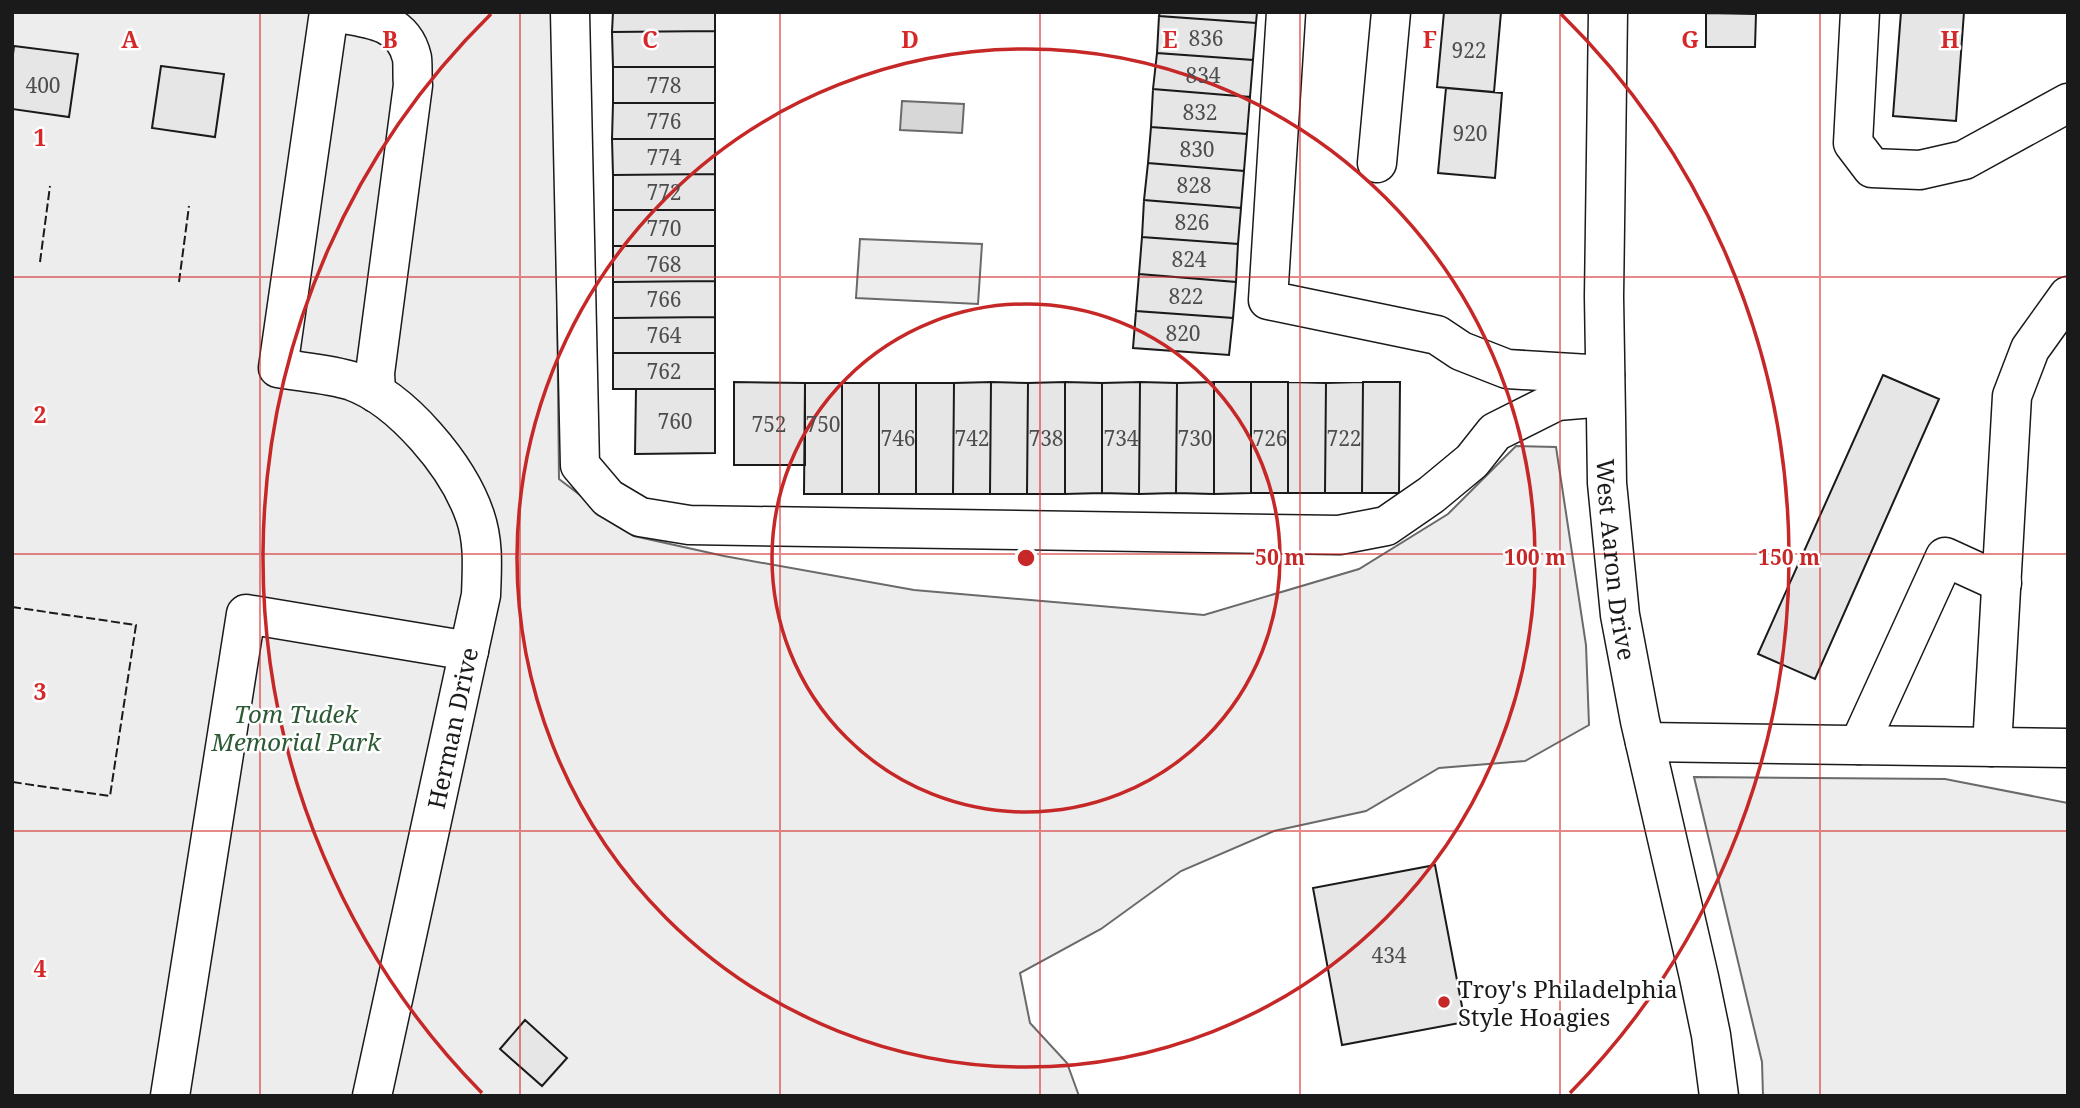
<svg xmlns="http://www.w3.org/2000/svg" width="2080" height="1108" font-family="'Noto Serif',serif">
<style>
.green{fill:#ededed;stroke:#6a6a6a;stroke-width:2}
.water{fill:#d7d7d7;stroke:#6a6a6a;stroke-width:2}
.building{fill:#e6e6e6;stroke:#1a1a1a;stroke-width:2}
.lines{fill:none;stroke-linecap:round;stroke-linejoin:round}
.minor-casing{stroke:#1a1a1a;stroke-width:41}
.minor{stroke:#fff;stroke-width:38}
.fence{stroke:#1a1a1a;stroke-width:2;stroke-dasharray:9 3.5;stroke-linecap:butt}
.grid{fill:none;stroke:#d62828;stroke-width:2;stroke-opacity:0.55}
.ring{fill:none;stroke:#c62828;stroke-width:3.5}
.poi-dot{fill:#c62828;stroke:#fff;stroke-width:2.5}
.labels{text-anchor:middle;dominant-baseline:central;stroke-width:5;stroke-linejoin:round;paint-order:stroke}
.number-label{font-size:21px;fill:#4d4d4d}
.street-label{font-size:24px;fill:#1a1a1a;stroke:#fff}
.park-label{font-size:24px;font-style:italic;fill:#2b5a34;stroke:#fff}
.poi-label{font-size:24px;fill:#1a1a1a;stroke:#fff;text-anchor:start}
.grid-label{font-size:23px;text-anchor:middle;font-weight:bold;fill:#d62828;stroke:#fff;stroke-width:5;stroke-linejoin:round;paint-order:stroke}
.centre{fill:#c62828;stroke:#fff;stroke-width:3.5}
.ring-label{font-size:21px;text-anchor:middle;font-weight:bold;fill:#c62828;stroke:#fff;stroke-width:5;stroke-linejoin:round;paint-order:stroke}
</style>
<rect width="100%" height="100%" fill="#fff"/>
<!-- green -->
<path class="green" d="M12,12H554L559,479L634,536L724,556L914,590L1204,615L1359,569L1448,514L1516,446L1556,447L1586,645L1589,725L1525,761L1439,768L1366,811L1274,831L1181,871L1101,929L1020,973L1030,1023L1067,1063L1079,1096H12Z
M860,239L982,244L978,304L856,298Z
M1694,777L1945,779L2068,803V1096H1763L1762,1062Z"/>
<!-- water -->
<path class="water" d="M902,101L964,104L962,133L900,130Z"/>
<!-- building -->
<path class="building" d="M613,12H715V31L612,32Z
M1160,12H1257L1256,23L1159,16Z
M1444,12H1501L1494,92L1437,87Z
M1706,12H1756V14L1706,13Z
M1901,12H1964L1956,121L1893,116Z
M1706,13L1756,14L1755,47H1706Z
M1159,16L1256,23L1253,60L1157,53Z
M715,31V67H613L612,32Z
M14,46L78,54L69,117L12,109V62Z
M1157,53L1253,60L1250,97L1153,89Z
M161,66L224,74L215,137L152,128Z
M613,67H715V103H613Z
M1446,88L1502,93L1495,178L1438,173Z
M1153,89L1250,97L1247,134L1151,127Z
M613,103H715V139H612Z
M1151,127L1247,134L1244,171L1148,163Z
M612,139H715V174L613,175Z
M1148,163L1244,171L1241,208L1144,200Z
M715,174V210H613V175Z
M1144,200L1241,208L1238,244L1142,237Z
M613,210H715V246H613Z
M1142,237L1238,244L1236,282L1139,274Z
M613,246H715V281L613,282Z
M1139,274L1236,282L1233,318L1136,311Z
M715,281V317L613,318V282Z
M1136,311L1233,318L1229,355L1133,348Z
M715,317V353H613V318Z
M613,353H715V389H613Z
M1883,375L1939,399L1815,679L1758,654Z
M734,382L805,383V465H734Z
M991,382L1028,383L1027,494H990Z
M991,382L990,494H953L954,383Z
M1065,382L1102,383V493L1065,494Z
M1065,382V494H1027L1028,383Z
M1140,382L1177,383L1176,493L1139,494Z
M1140,382L1139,494L1102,493V383Z
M1214,382H1251V493L1214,494Z
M1214,382V494L1176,493L1177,383Z
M1251,382H1288V493H1251Z
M1288,382L1326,383L1325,493H1288Z
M1363,382H1400L1399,493H1362Z
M1363,382L1362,493H1325L1326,383Z
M805,383H842V494H804Z
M842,383H879V494H842Z
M879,383H916V494H879Z
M916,383H954L953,494H916Z
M636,389H715V453L635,454Z
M1435,865L1465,1022L1342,1045L1313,888Z
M525,1020L567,1058L542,1086L500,1049Z"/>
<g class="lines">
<defs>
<g id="minor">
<path d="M329,12L278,368C301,372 330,374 352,381C402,399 458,466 475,516C484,542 482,568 481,595L372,1096"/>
<path d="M331,12C364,18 403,18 412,58C413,66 412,77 413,85L375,373L376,393"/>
<path d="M570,12L580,465L608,498L640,517L689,525L1339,535L1386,526L1431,495L1472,461L1495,432L1557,401L1605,397"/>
<path d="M1286,12L1268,300L1437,335L1461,351L1507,369L1605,375"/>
<path id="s1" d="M1608,12L1604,297L1606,417L1607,483L1620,615L1640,721L1699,977L1711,1035L1719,1096"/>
<path d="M1860,12L1853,143L1872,168L1920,170L1964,160L2068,103"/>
<path d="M1377,163L1391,12"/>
<path d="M1645,742L2068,748"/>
<path d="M1859,745L1945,557L2002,583"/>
<path d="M1992,747L2012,396L2030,349L2068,296"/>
<path d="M170,1096L246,614L469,651"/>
</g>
</defs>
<!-- minor casing -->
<use href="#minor" class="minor-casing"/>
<!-- minor -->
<use href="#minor" class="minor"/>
<!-- fence -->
<path class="fence" d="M40,262L50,186
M179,282L189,206
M12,607L136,625L110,796L12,782"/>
</g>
<!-- grid -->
<path class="grid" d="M260,12V1096M520,12V1096M780,12V1096M1040,12V1096M1300,12V1096M1560,12V1096M1820,12V1096M12,277H2068M12,554H2068M12,831H2068"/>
<!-- distance rings -->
<g class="ring">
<circle cx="1026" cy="558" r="254"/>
<circle cx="1026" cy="558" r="509"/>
<path d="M482 1093A763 763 0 0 1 491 14M1561 14A763 763 0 0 1 1570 1093"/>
</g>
<!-- markers -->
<circle class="poi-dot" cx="1444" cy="1002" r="7"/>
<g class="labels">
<!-- number labels -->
<g class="number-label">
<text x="1206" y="38">836</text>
<text x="1469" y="50">922</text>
<text x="1203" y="75">834</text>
<text x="43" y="85">400</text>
<text x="664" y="85">778</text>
<text x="1200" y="112">832</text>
<text x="664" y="121">776</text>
<text x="1470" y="133">920</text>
<text x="1197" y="149">830</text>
<text x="664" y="157">774</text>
<text x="1194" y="185">828</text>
<text x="664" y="192">772</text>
<text x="1192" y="222">826</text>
<text x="664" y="228">770</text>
<text x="1189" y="259">824</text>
<text x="664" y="264">768</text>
<text x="1186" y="296">822</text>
<text x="664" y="299">766</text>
<text x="1183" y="333">820</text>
<text x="664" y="335">764</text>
<text x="664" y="371">762</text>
<text x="675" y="421">760</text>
<text x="769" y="424">752</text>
<text x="823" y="424">750</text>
<text x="898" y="438">746</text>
<text x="972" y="438">742</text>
<text x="1046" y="438">738</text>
<text x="1121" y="438">734</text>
<text x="1195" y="438">730</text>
<text x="1270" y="438">726</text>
<text x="1344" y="438">722</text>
<text x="1389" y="955">434</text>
</g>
<!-- street labels -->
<g class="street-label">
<text stroke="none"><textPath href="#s1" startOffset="548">West Aaron Drive</textPath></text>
<text transform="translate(452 728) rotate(-78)">Herman Drive</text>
</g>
<!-- park labels -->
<g class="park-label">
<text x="296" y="713">Tom Tudek<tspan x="296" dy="28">Memorial Park</tspan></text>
</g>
<!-- poi labels -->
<g class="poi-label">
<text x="1458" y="988">Troy's Philadelphia<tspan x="1458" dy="28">Style Hoagies</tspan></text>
</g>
</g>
<g class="grid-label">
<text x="130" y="48">A</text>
<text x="390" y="48">B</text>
<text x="650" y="48">C</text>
<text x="910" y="48">D</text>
<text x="1170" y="48">E</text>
<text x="1430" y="48">F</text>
<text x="1690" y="48">G</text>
<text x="1950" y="48">H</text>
<text x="40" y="146">1</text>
<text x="40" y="423">2</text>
<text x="40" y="700">3</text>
<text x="40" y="977">4</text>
</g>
<circle cx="1026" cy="558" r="10" class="centre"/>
<g class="ring-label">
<text x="1280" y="565">50 m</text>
<text x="1535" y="565">100 m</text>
<text x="1789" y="565">150 m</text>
</g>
<!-- border -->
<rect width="2080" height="1108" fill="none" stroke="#1a1a1a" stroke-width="28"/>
</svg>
